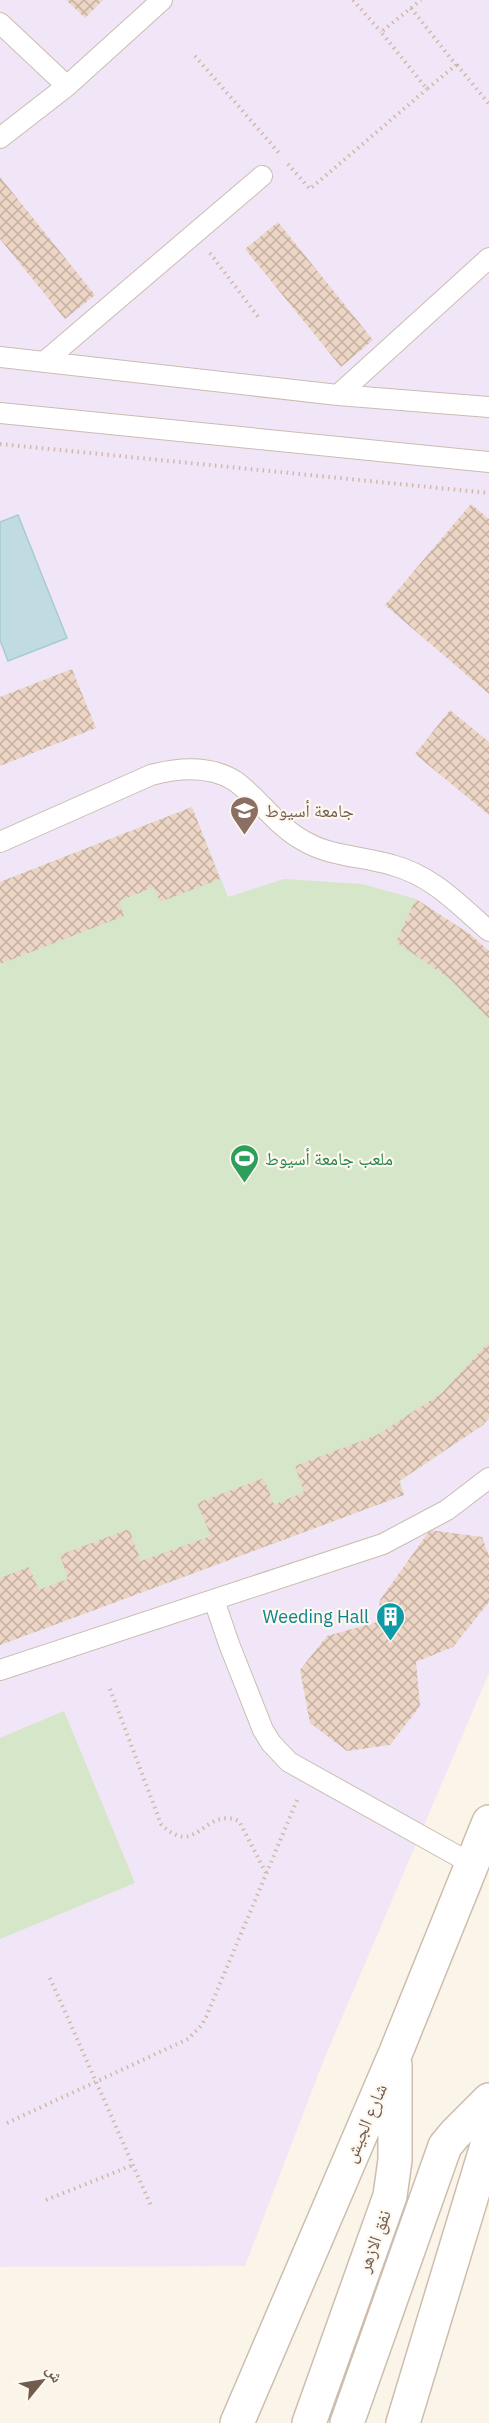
<svg xmlns="http://www.w3.org/2000/svg" width="489" height="2423" font-family="'IBM Plex Sans','Noto Naskh Arabic',sans-serif">
<style>
.education{fill:#f1e6f7}
.grass{fill:#d5e6c9}
.water{fill:#c0dce2;stroke:#a7cbd2;stroke-width:1.5}
.building{fill:url(#building-cross-hatch)}
.lines{fill:none;stroke-linecap:round;stroke-linejoin:round}
.service-casing{stroke:#cbbcb0;stroke-width:22}
.secondary-casing{stroke:#cdbdae;stroke-width:36}
.path{stroke:#d1b8a7;stroke-width:4;stroke-dasharray:1.5 4.5;stroke-linecap:butt}
.service{stroke:#fff;stroke-width:20}
.secondary{stroke:#fff;stroke-width:33}
.labels{text-anchor:middle;dominant-baseline:central;stroke-width:4.5;stroke-linejoin:round;paint-order:stroke}
.education-label{font-size:18px;fill:#785e54;stroke:#fdf8ef;text-anchor:start}
.leisure-label{font-size:18px;fill:#27864d;stroke:#fdf8ef;text-anchor:start}
.culture-label{font-size:18px;fill:#0d838f;stroke:#fdf8ef;text-anchor:end}
.street-label{font-size:18px;fill:#725c50;stroke:#fdf8ef}
</style>
<defs>
<pattern id="building-cross-hatch" width="8" height="8" patternUnits="userSpaceOnUse" patternTransform="scale(1.5)"><rect width="8" height="8" fill="#ecd5c4"/><path d="M0 0l8 8M0 8l8-8" fill="none" stroke="#c4b0a2"/></pattern>
</defs>
<rect width="100%" height="100%" fill="#faf4e9"/>
<!-- education -->
<path class="education" d="M0,0H489V1673L323,2062L245,2266L0,2267Z"/>
<!-- grass -->
<path class="grass" d="M192,807L228,897L284,879L362,884L416,899L471,935L489,951V1418L483,1425L400,1481L404,1495L0,1645V882Z
M64,1711L135,1883L0,1939V1738Z"/>
<!-- water -->
<path class="water" d="M18,515L67,638L8,661L0,640V522Z"/>
<!-- building -->
<path class="building" d="M66,0H103L85,18Z
M0,177L95,295L65,319L0,239Z
M278,222L373,340L341,367L245,249Z
M471,504L489,519V694L385,605Z
M72,669L96,728L0,766V697Z
M450,710L489,742V815L415,754Z
M192,807L220,879L160,902L154,887L119,901L124,916L0,964V882Z
M416,899L471,935L489,951V1019L450,979L396,942Z
M489,1342V1418L483,1425L399,1481L404,1495L0,1645V1578L29,1567L39,1590L68,1579L60,1555L129,1529L141,1561L211,1536L197,1503L264,1478L274,1505L304,1492L295,1466L377,1435L442,1393Z
M430,1530L482,1537L489,1556V1602L453,1647L416,1662L420,1706L390,1745L347,1751L310,1723L300,1670L327,1636L377,1622L380,1600Z"/>
<g class="lines">
<defs>
<path id="service" d="M0,23L67,86
M0,138L67,86L162,0
M0,357L338,395L489,407
M44,362L262,176
M338,395L489,258
M0,413L489,462
M0,842L151,775C178,768 210,765 235,781C259,798 276,826 304,841C331,857 363,856 392,865C433,876 458,904 489,931
M214,1600L229,1644L263,1730L271,1743L289,1762L472,1864
M0,1670L383,1544L447,1510L489,1478"/>
<path id="secondary" d="M237,2423L396,2052L489,1822
M309,2423L390,2196L395,2160V2065
M347,2423L445,2146L455,2134L489,2100
M403,2423L489,2139"/>
</defs>
<!-- service casing -->
<use href="#service" class="service-casing"/>
<!-- secondary casing -->
<use href="#secondary" class="secondary-casing"/>
<!-- path -->
<path class="path" d="M353,0L381,32
M411,8L456,65L427,89L381,32L421,0
M195,56L279,153
M457,65L489,104
M288,164L310,189L427,89
M210,253L259,318
M0,444L489,493
M110,1689L161,1824C196,1860 204,1806 239,1821L266,1873
M50,1978L152,2208
M7,2123L188,2039L201,2026L206,2017L298,1798
M46,2200L133,2165"/>
<!-- service -->
<use href="#service" class="service"/>
<!-- secondary -->
<use href="#secondary" class="secondary"/>
</g>
<!-- icons -->
<defs>
<symbol id="university-pin" viewBox="-11 -11 22 30"><path d="M0 17L-7.5 6A9.5 9.5 0 1 1 7.5 6Z" fill="#8d6e63" stroke="#fdf8ef"/><path d="M0-5L7-2L0 1L-7-2ZM-4 1L0 2.5L4 1V4Q0 6-4 4Z" fill="#fff"/></symbol>
<symbol id="stadium-pin" viewBox="-11 -11 22 30"><path d="M0 17L-7.5 6A9.5 9.5 0 1 1 7.5 6Z" fill="#2e9e5b" stroke="#fdf8ef"/><path d="M0-5a6.5 5 0 1 0 0 10a6.5 5 0 1 0 0-10ZM-3.5-1.8h7v3.6h-7Z" fill="#fff"/></symbol>
<symbol id="building-pin" viewBox="-11 -11 22 30"><path d="M0 17L-7.5 6A9.5 9.5 0 1 1 7.5 6Z" fill="#0f9aa8" stroke="#fdf8ef"/><path d="M-4-6H4V6H1V3H-1V6H-4ZM-2.5-4.3h1.7v1.8h-1.7ZM.8-4.3h1.7v1.8H.8ZM-2.5-1h1.7V.8h-1.7ZM.8-1h1.7V.8H.8Z" fill="#fff"/></symbol>
</defs>
<g fill-rule="evenodd">
<use href="#university-pin" x="228" y="794" width="33" height="45"/>
<use href="#stadium-pin" x="228" y="1142" width="33" height="45"/>
<use href="#building-pin" x="374" y="1600" width="33" height="45"/>
</g>
<g class="labels">
<!-- education labels -->
<g class="education-label">
<text x="265" y="810">جامعة أسيوط</text>
</g>
<!-- leisure labels -->
<g class="leisure-label">
<text x="265" y="1158">ملعب جامعة أسيوط</text>
</g>
<!-- culture labels -->
<g class="culture-label">
<text x="369" y="1616">Weeding Hall</text>
</g>
<!-- street labels -->
<g class="street-label">
<text transform="translate(365 2123) rotate(-67)">شارع الجيش</text>
<text transform="translate(374 2241) rotate(-70)">نفق الازهر</text>
</g>
</g>
<!-- north arrow -->
<g transform="translate(42 2381) rotate(60)" stroke="#fdf8ef" stroke-width="4.5" paint-order="stroke">
<path d="M0-4.5L10 22L0 15L-10 22Z" fill="#725c50"/>
<text y="-9" font-size="16" font-weight="bold" text-anchor="middle" fill="#725c50">ش</text>
</g>
</svg>
